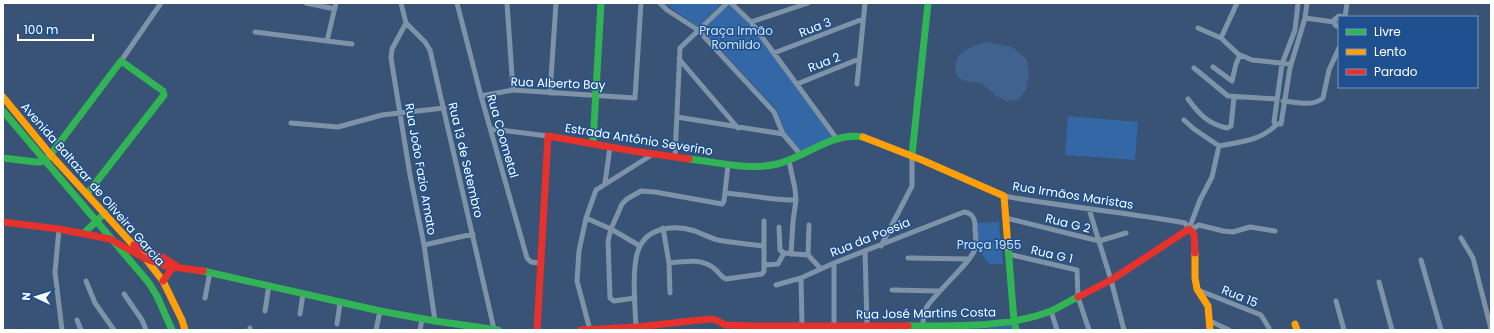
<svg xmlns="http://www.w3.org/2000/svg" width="1494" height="333" font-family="Poppins,sans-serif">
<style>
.green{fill:#3367a5}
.water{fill:#3f628e}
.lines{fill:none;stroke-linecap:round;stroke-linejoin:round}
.street{stroke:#7f93a8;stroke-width:5}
.fast{stroke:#30b455;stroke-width:7}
.slow{stroke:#ff9f0a;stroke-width:7}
.jam{stroke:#e5322d;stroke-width:7}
.labels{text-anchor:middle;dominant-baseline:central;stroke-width:3;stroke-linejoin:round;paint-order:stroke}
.street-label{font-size:12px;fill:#fff;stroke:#1e508f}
.park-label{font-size:12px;fill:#d2e4f9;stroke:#1e508f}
</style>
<rect width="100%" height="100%" fill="#385375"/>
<!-- green -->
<path class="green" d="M664,3H722L698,27Z
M728,4L749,23L833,138L802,152L786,135L776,109L702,30Z
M1068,116L1138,122L1135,160L1065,155Z
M999,222L1003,264H989L977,248L976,223Z
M1011,325L1013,330H975Z"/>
<!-- water -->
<path class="water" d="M988,42L1012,47L1027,59L1029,73L1026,90L1018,100L1007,101L996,96L981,83L965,81L957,77C949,53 970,46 988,42Z"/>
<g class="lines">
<!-- street -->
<path class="street" d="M306,3L335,9
M336,3L327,41L352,44
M401,3L406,23L425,42L430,50L494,329
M457,3L481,96L527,258L531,262L541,263
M507,3L513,90
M660,3L667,10L698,30L774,112L783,134L801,155
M731,3L751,22L837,139
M1298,3L1295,30L1282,64L1274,122L1275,124H1281L1290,68L1305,18L1307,3
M1345,17L1347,3
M1305,18L1334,22
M751,22L808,3
M406,23L392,49L391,58L410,175L424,245L435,321
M1339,27L1335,25L1334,20L1339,16L1343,17
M1198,28L1221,38L1238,54L1252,60L1290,64
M255,32L327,41
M1221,38L1237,3
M774,53L863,19
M679,59L738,128
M121,61L161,3
M1213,67L1232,81L1236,64L1240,55
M1194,68L1228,96L1277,99
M797,84L859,59
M857,84L865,3
M550,93L556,3
M481,96L513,90L635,98L641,3
M1188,99C1199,114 1208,124 1227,128L1231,126L1234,97
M1283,101C1296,102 1313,107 1323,98L1329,70L1339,48
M677,117L783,134
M1184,120L1194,129L1219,146
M291,123L338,127L382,115L444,108
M491,129L548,136
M675,157L680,48L727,3
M789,161L795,189L796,200L793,221L791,254
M605,183L610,147
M725,193C749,195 772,200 796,200
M1004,196C1064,207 1125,212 1185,223L1189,229
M1089,209L1111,280L1124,330
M586,218L611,229L640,246
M1006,218L1099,241L1126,233
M779,227L780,250L784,253L808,255L821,269
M663,228L669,263L670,293
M59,229L55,272L62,330
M1189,229L1200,200L1212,177L1219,146C1240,142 1261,141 1277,124
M1192,229L1199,225L1223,231L1233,232L1250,227L1275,231
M1461,238L1473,258L1491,329
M424,245L473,234
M881,246L912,186V155
M865,251L867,325
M1008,254L1077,270L1078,297L1089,330
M808,255L809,225
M908,258L969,259
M1421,260L1441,330
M669,263C685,261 704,258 716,270C720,274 721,277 726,279L762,274L764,271V221
M834,263V326
M764,265L778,264L784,253
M801,278L802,326
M86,281L95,303L114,330
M1379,282L1392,330
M776,285L801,278L834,263L964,212C973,213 975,219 975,227C975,234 977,242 975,249C973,260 935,293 926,308C923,313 923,320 923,326
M892,290L938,291
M1198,290L1261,315L1269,328
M124,294L142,320L146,330
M205,298L210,272
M635,298L614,301L610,298L608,241L611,229L622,204L627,199L641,191L655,192L722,204L724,201L728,165
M1336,301L1344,330
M265,311L269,285
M1051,311L1057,330
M300,314L303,294
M77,320L81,330
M1210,321L1229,330
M337,324L340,303
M636,327C635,306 632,274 637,254C644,227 673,224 695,231C703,234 710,238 718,240C733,243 749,244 764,246
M250,330V328
M376,330L380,311
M420,330L422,319
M590,330L577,281L579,251L586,218L596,190L653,154"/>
<!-- fast -->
<path class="fast" d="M3,111L149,283L157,296L172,330
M593,143L601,3
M912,155L928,3
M3,158L36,162H40L48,158L121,61L163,91L164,95L87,194
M689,159C717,162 749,171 777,164C806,157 831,132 863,137
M84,233L105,213
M1008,247L1014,321L1016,330
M203,271L380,311L435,321L498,330
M908,326C955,326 1007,328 1051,311C1060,307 1069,301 1078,297"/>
<!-- slow -->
<path class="slow" d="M3,97L50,154L146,259L163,281L182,320L185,330
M863,137L922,160L1004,196L1008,247
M1195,253V278L1197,289L1208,306L1210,330
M1295,324L1297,330"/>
<!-- jam -->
<path class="jam" d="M3,222L59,229L110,239L146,259L166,266L203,271
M134,245L164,258L178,267
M163,281L173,267
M1078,297L1111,280L1189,229L1194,234L1195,253
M537,330L548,136L633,151L689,159
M581,330L636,327L710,319L716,320L725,325L753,326H908"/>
</g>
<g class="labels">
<!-- street labels -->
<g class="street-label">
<text transform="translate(815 27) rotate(-21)">Rua 3</text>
<text transform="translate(824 62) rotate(-21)">Rua 2</text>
<text transform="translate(558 83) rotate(2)">Rua Alberto Bay</text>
<text transform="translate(503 136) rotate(74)">Rua Coometal</text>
<text transform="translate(639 139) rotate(9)">Estrada Antônio Severino</text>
<text transform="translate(466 160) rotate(77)">Rua 13 de Setembro</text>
<text transform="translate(421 169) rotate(80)">Rua João Fazio Amato</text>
<text transform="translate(93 184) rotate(49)">Avenida Baltazar de Oliveira Garcia</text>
<text transform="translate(1073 195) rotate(9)">Rua Irmãos Maristas</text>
<text transform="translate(1068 223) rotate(14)">Rua G 2</text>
<text transform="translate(870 237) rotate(-22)">Rua da Poesia</text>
<text transform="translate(1052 254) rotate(13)">Rua G 1</text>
<text transform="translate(1240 296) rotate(22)">Rua 15</text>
<text transform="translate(926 313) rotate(-1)">Rua José Martins Costa</text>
</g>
<!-- park labels -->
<g class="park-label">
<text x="736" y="30">Praça Irmão<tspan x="736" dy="14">Romildo</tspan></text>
<text x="989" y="244">Praça 1955</text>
</g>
</g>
<!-- border -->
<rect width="1494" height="333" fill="none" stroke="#ffffff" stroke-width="8"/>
<!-- legend -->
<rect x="1338" y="16" width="140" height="72" fill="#1e508f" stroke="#7896bc"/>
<rect x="1346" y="29" width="20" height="6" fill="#30b455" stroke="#7896bc"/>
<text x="1374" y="36" font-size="12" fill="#ffffff">Livre</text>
<rect x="1346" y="49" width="20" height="6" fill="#ff9f0a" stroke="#7896bc"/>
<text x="1374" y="56" font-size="12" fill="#ffffff">Lento</text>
<rect x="1346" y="69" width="20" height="6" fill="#e5322d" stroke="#7896bc"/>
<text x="1374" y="76" font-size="12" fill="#ffffff">Parado</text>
<!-- north arrow -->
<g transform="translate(36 297) rotate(274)" stroke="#1e508f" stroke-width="3" paint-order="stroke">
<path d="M0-3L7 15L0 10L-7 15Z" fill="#ffffff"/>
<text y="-6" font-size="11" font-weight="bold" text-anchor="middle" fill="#ffffff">N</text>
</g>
<!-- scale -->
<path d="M18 34v6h75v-6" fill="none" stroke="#ffffff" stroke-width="2"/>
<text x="24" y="34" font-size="12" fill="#ffffff" stroke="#1e508f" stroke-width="3" paint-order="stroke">100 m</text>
</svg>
